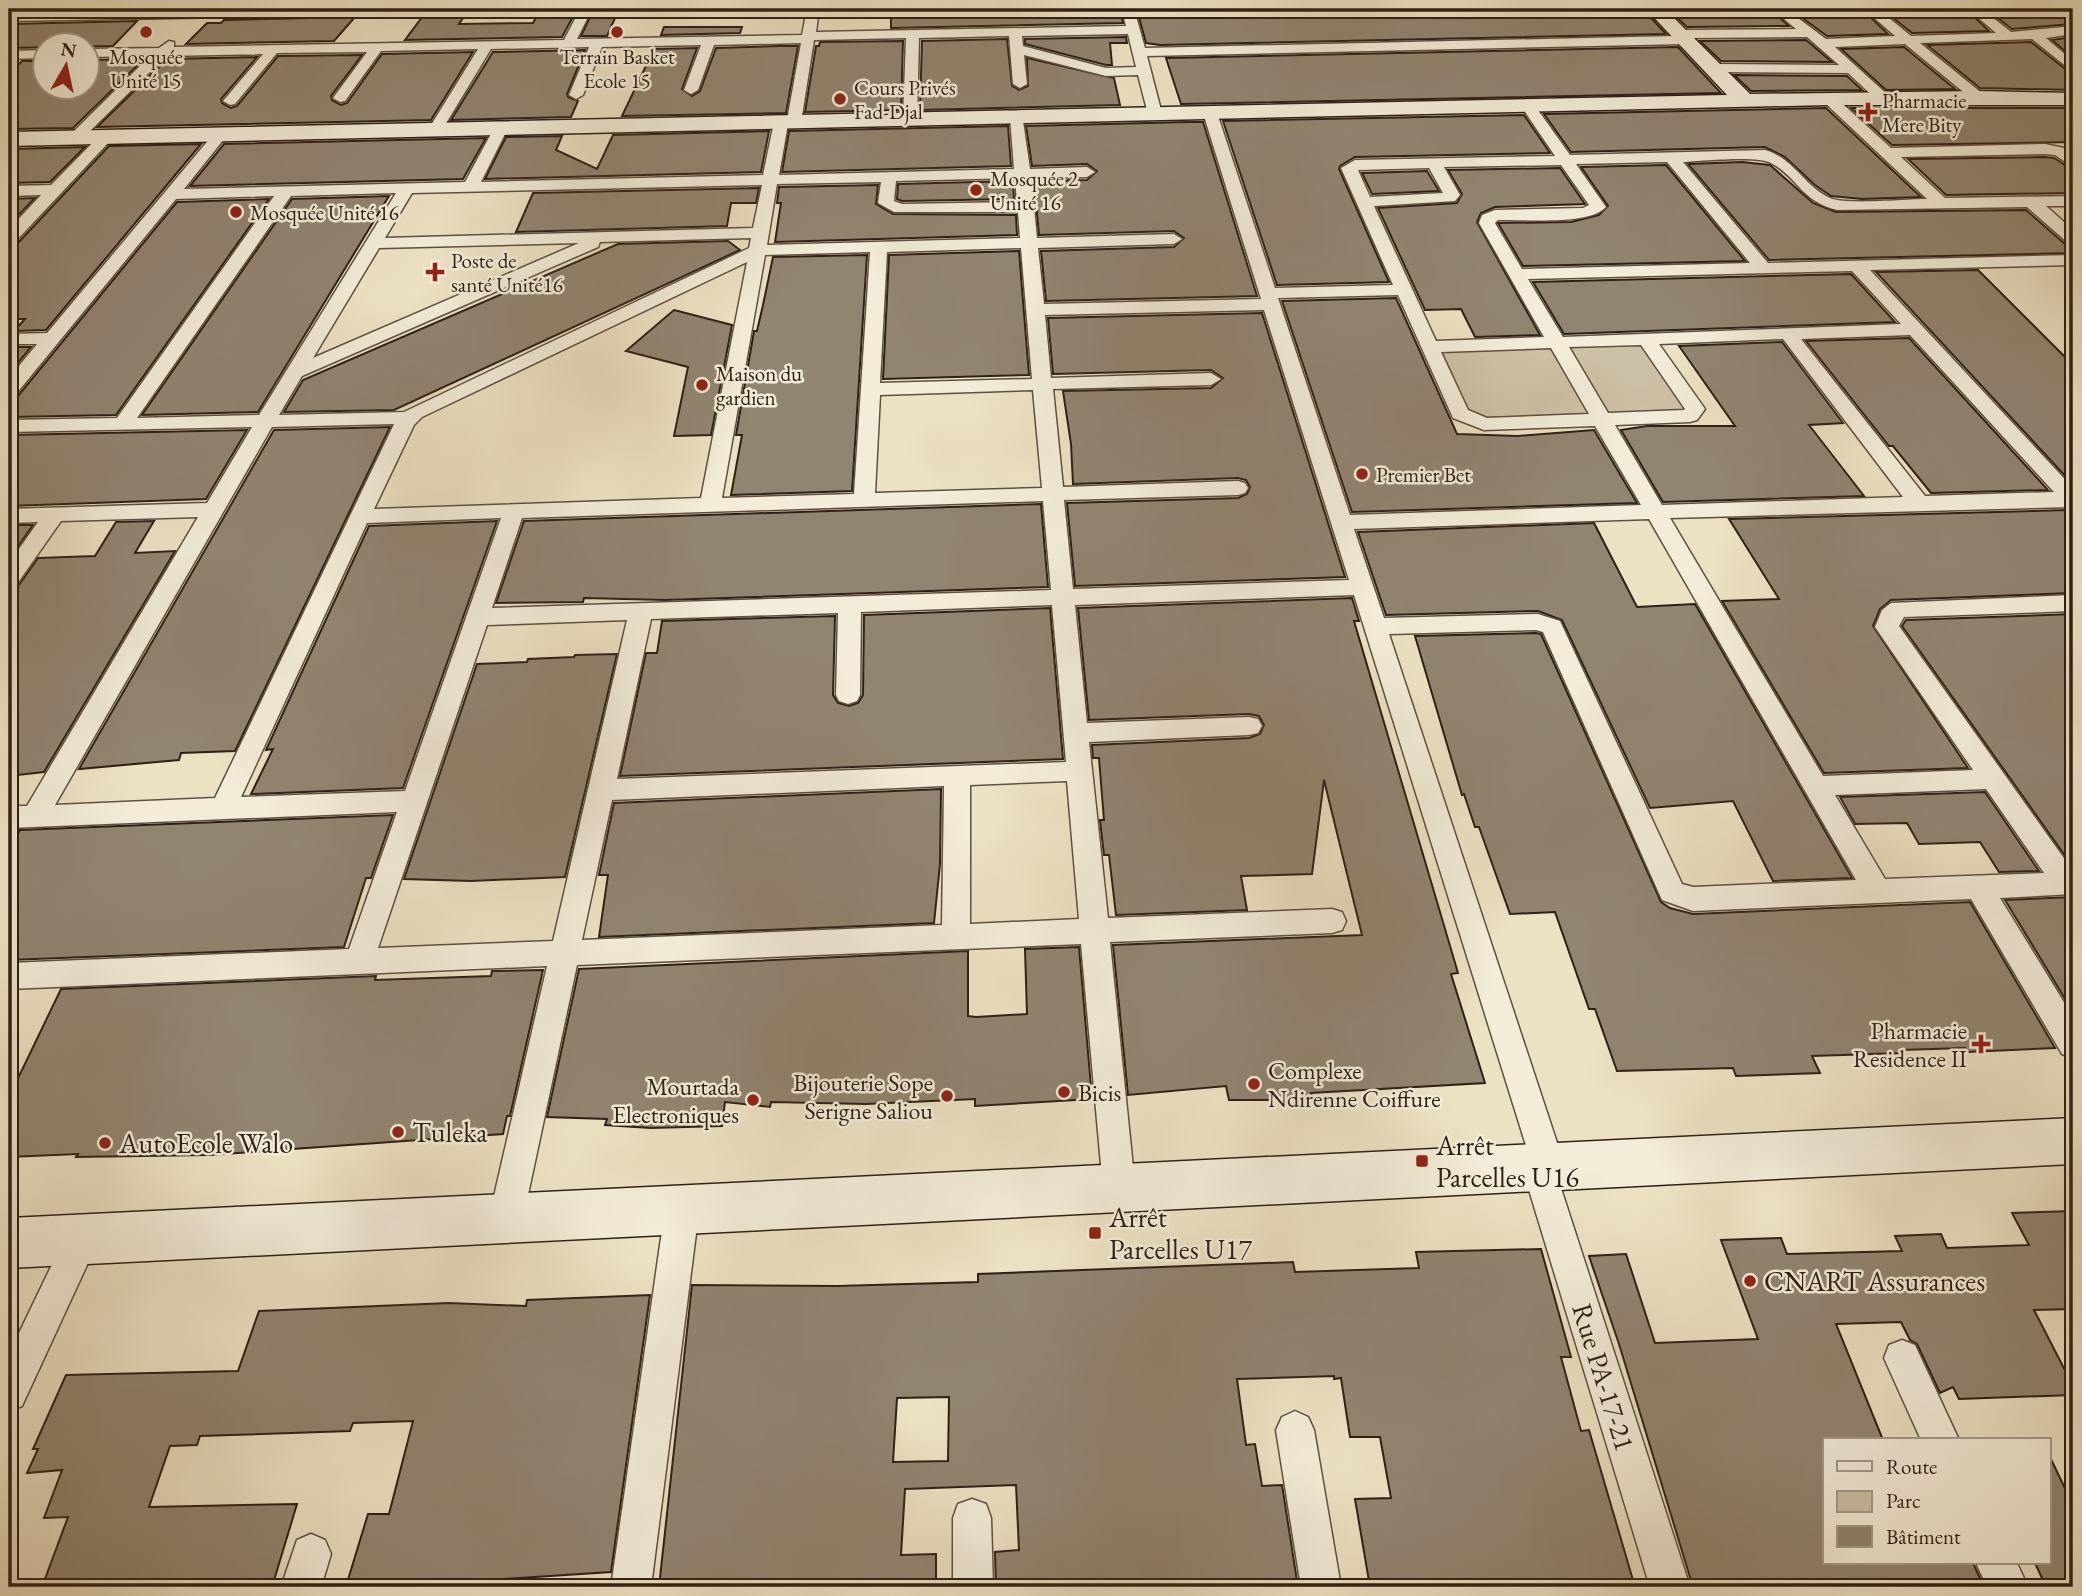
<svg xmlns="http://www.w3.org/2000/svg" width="2082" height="1596" font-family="'EB Garamond',serif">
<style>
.green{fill:#ccc0a6;stroke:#7d705e;stroke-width:2}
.building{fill:#918470;stroke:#2e2016;stroke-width:2;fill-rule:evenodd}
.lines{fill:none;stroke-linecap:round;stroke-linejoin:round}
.street-casing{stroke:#5e5041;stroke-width:3}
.secondary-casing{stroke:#2e2016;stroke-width:3}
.street{fill:#f3ecd8;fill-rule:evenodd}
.secondary{fill:#f3ecd8;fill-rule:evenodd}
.poi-dot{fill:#8f2418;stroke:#f3ecd8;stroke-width:2.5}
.labels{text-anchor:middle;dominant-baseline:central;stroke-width:5;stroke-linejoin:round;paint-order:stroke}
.far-poi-label{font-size:21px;fill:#2e2016;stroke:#f3ecd8;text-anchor:start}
.poi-label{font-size:24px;fill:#2e2016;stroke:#f3ecd8;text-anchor:end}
.near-poi-label{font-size:28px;fill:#2e2016;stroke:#f3ecd8;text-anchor:start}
.near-street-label{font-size:28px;fill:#2e2016;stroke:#f3ecd8}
</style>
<rect width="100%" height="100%" fill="#ece1c3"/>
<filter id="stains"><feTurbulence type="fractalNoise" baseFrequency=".00286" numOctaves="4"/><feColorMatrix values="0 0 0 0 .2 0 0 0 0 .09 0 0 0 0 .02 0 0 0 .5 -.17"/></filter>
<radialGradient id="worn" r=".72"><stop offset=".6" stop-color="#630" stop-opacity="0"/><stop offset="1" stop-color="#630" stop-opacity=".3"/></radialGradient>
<!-- green -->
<path class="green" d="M1655,343L1700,412L1470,418L1438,349Z"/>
<!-- building -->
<path class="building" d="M577,9L562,37L405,40L423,16L467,12L459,24L533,23L540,10Z
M594,9H619L607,36H581Z
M970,9H1111L1120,10L1123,23L891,28V13L971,11Z
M1159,9H1643L1666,34L1160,45L1146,43L1137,10Z
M1668,9H1770L1789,26L1687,27Z
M1790,9H1862L1888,34L1827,36Z
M1882,9H1966L1989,31L1912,33Z
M1986,9H2062L2067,15L2073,16V24L2012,29Z
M355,17L334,41L186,44L207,23H221L224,20Z
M137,21L113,46L9,48V24Z
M664,27H742L740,33L661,35Z
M1126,37L1127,43H1110L1112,65H1106L1025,44V39Z
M2073,37V58L2052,40Z
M1007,39L1012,86L1019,90L1028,86L1027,58L1114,78L1120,105L920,110L922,41Z
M1806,40L1832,62L1721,61L1700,41Z
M903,41L901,110L805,112L816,46H819L820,42Z
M2031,42L2073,75V90L1980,88L1927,45Z
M779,46H798L786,113L622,116L654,49L697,48L682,89L692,96L700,91L716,48Z
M1678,47L1721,93L1181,104L1166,58Z
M1904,47L1955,89L1886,90L1841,49Z
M585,50L567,94L568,97L578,101L571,117L451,120L493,52Z
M473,52L431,120L97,127L167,59L257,57L221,99L222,103L231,108L237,106L278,56L362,55L331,96L332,100L341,105L347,103L382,54Z
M88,60L144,59L73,128L9,129V74L22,61H46V88H88Z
M1734,75L1847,76L1862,90L1751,91Z
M1826,108L1921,197L1862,199L1831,196L1815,185L1785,157L1765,147L1571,152L1544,114Z
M1851,108H2073V142L1892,145Z
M1524,115L1550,153L1355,157L1340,166L1339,169L1389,282L1277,285L1223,121Z
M1188,122H1203L1257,296L1046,301L1041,251L1174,247L1184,238L1174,231L1039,235L1034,181L1087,180L1097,171L1087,164L1032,166L1026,126Z
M1008,126L1011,166L782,172L789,131Z
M769,131L761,172L485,179L506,137L562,136L556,150L597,169L613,135Z
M486,138L463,179L190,186L224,144Z
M201,144L46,330L14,331L25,319H9V245L17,244L109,146Z
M85,147L50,182L9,183V149Z
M2045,157L2054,158L2073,170V193L1946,195L1908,159Z
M1742,162L1770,165L1813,203L1836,212L2026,210L2065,244L2073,245V253L1769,260L1688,164Z
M1666,165L1745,261L1523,266L1498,223L1571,222L1599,215L1608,206L1581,167Z
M1560,168L1585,204L1495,207L1481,213L1477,222L1540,335L1475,337L1461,309L1425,310L1378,208L1457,203L1462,194L1448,170Z
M1427,171L1439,191L1372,194L1362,173Z
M1013,181L1014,199L902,201L897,199L898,184Z
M878,185L876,204L893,214L1016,215L1017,235L775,242L781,203H777L779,187Z
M759,188L756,203H731L727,226L516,232L533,193Z
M389,196L258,412L142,415L292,199Z
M35,198L9,225V199Z
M269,199L116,415L9,417V398L18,396L177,202Z
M728,241L740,250L394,410L284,412L303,380L618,244Z
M1019,251L1029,375L883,379L889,255Z
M867,255L852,491L731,495L742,435H736L754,331H757L763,305L773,257Z
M1978,270L2073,365V479H2068L1876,272Z
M1851,274L1895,322L1564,334L1533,282Z
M1396,298L1457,434L1518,436L1594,430L1637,503L1352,512L1282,301Z
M674,310L732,325L711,435L674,436L688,367L626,351Z
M1262,313L1345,577L1075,586L1067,503L1238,498L1247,494L1250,487L1246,480L1238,478L1073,484L1071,444L1063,391L1211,388L1223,378L1211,370L1053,374L1048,318Z
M1909,338L2048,490L1931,493L1893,446H1889L1806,341Z
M1782,342L1843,423L1809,425L1864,496L1663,502L1621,430L1647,426H1735L1679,346Z
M9,347H31L9,374Z
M390,427L235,751L181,753L179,760L79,769L274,430Z
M247,430L206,499L9,506V435Z
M1041,504L1048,587L665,600L584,598L583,602L496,603L524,521Z
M2067,510L2073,517V593L1891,600L1880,609L1873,626L1968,768L1824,773L1722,601L1779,599L1729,519Z
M154,521L135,553L175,551L44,772L9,776V589L19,585L38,558L95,556L116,522Z
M497,521L403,788L251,794L273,749L266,750L369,526Z
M1594,523L1637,607L1695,604L1852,878L1773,881L1733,801L1650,808L1562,620L1538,611L1386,615L1358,532Z
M9,525H33L9,559Z
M1352,598L1359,621H1354L1458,973L1451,974L1485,1083L1311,1093L1312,1097L1267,1100H1229L1226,1086L1128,1095L1113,945L1362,935L1324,780L1312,874L1241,876L1247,910L1116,915L1109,855H1104L1100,820H1104L1099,758H1093L1092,745L1249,738L1260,734L1264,725L1259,716L1249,714L1089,720L1078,608Z
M1050,608L1063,759L620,776L646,653H657L662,621L835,616L833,695L838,703L849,706L858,703L863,695L864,615Z
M2073,614V867L1902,626L1906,620Z
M1536,633L1541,634L1661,902L1670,908L1693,914L1970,902L2055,1048L1967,1052L1965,1048L1901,1050L1903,1053L1812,1056L1820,1073L1736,1076L1733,1068L1617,1071L1595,1009H1589L1555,912L1510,914L1479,827H1475L1464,794L1462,795L1415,636Z
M617,654L565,877L471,881L404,879L477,664L527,662L528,659L574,657L575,655Z
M941,789L940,864L934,923L599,937L608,875H599L614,803Z
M1985,792L2039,871L1999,872L1980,842L1919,844L1907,823L1855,824L1840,797Z
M393,815L371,878H366L344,947L9,960V848L20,830Z
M2073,897V1012L2005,900Z
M1079,947L1092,1099L975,1106V1099L866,1104L771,1102L770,1107L725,1102L722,1126L651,1128L605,1125L607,1119L547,1117L579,969L968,951V1016L976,1017L1027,1014L1025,949Z
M543,970L510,1116H507L503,1134L209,1155L76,1157L78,1154L9,1157V1097L61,989L376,976L375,980L491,976L492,971Z
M2073,1211V1309L2034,1310L2073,1386V1395L1959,1399L1953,1387L1940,1393L1917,1344L1910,1340L1901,1322L1836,1324L1883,1440H1825V1563H1973L1984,1587H1693L1619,1344L1589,1256L1626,1254L1655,1343L1758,1339L1721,1240L1781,1238L1787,1254L1902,1251L1895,1236L1941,1234L1947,1248L2029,1245L2012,1213Z
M1541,1249L1571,1357H1561L1581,1431L1589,1430L1635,1587H1370L1355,1499L1391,1498L1380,1437H1350L1341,1378L1334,1379V1376L1237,1379L1246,1445L1255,1444L1262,1486L1282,1485L1298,1587H996L995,1552L1019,1550L1016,1485L905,1489L901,1555L936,1554V1587H659L692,1285L837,1286L978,1282V1274L1293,1262L1295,1272L1419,1268L1416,1252ZM949,1397L948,1461L893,1462L897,1398Z
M650,1295L611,1572L489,1580L488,1584L347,1583L368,1514H389L413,1421L353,1423L350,1431L200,1436L197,1445L170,1446L149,1507L297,1504L272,1587H42L68,1517L44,1518L62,1470L27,1473L38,1449H33L66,1375L238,1371L259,1311L449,1303L526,1306L527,1300Z
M2049,1455L2073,1505V1587H2046L2035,1563H2049Z"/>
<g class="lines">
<defs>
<path id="street" d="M249,9H449L443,13L9,21V13Z
M580,9H592L577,39L802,35L807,9H819L816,32L1126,26L1122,9H1134L1145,48L1675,36V31L1680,30L1796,29L1772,9H1786L1826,39L1895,36L1864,9H1878L1911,36L1996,33L1968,9H1982L2011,32L2073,26V34L2046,38L2073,61V72L2032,39L1920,43L1983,94L1985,97L1978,101L1973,100L1905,44L1835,47L1889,96L1891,99L1884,103L1879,102L1848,73L1713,72L1706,68L1713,64L1839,65L1807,37L1690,38V43L1685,44L1147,56L1162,114L1155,118L1148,114L1138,75L1106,76L1024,55L1027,84L1020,88L1013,84L1009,36L919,38L917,119L910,123L903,119L906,38L814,40L801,122L794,126L788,124L779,175L1014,169L1010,117L1017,113L1022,114L1030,169L1087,167L1095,172L1087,177L1031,178L1037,238L1174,234L1182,239L1174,244L1038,248L1044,304L1261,299L1203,113L1210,109L1217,113L1275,288L1393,285L1341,168L1355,160L1555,156L1521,106L1528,102L1533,103L1570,155L1765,150C1794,158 1804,186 1830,198C1846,205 1906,199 1927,199L1824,102L1822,99L1829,95L1834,96L1891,148L2045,144L2064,148L2073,155V167L2055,155L2045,154L1901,157L1945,198L2073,196V206H2046L2073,230V243L2067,242L2027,207L1837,210C1799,200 1799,178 1771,163C1758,155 1701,161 1683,162L1768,263L2073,255V265L1870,270L2073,488V507L1670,518L1823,776L1973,770L1875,627L1882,610L1891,603L2073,595V611L1904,617L1899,626L2073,871V894L2000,898L2073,1017V1058L2062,1054L1971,899L1693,911L1662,900L1543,632L1536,630L1389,634L1565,1167L1558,1179L1690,1587H1650L1522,1167L1529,1155L1354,595L1075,605L1087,723L1249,717L1258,719L1262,726L1258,733L1249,735L1089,742L1108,918L1332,909L1342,912L1346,921L1342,930L1332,933L1110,942L1135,1187L1131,1199L1119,1203L1107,1199L1103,1187L1081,944L577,965L523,1218L518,1230L506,1235L494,1230L489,1218L547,966L9,989V963L349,949L397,812L9,828V806H27L198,517L61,521L17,584L9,587V563L38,522L9,523V509L207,503L252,427L9,432V420L117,418L274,196L176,199L16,394L9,396V378L37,344H9V334L47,333L216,131L221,130L228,134L184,189L465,182L494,128L501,124L508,128L481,182L763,175L774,122L781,118L787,120L801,43L714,45L698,90L691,94L684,90L701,45L602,47L583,95L576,99L569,95L589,47L491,49L442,130L435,134L428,130L478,49L381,51L345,101L340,102L333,98L367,52L277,53L235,104L230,105L223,101L263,54L166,56L81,140H71L69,137L71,134L150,56L88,57V49L159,48L169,41L174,42V47L564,40ZM1128,34L1136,67L1106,68L1023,46L1022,36ZM1667,162L1750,263L1522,269L1495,223L1498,220C1523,219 1589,226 1606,207L1576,164ZM1561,165L1589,205L1583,208L1495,210L1482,215L1479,223L1544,337L1436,341L1374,206L1455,201L1460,195L1444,167ZM1429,168L1443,193L1370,197L1358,170ZM1015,178L1017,202L902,204L894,201L896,181ZM881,182L878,203L894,212H1018L1020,238L767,245L777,184ZM762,185L753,228L385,238L412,193ZM396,193L259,415L137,418L291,196ZM751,238L749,248L404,412L279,415L302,376L598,247L600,242ZM579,243L313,358L379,248ZM1021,248L1032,379L880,383L887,252ZM870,252L854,494L722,498L765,255ZM747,262L701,498L374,509L414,425L422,417ZM1852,271L1901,324L1563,337L1528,279ZM1398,295L1453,418L1484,430L1595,426L1641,505L1350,515L1278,298ZM1264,310L1349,580L1073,589L1064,500L1238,495L1245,493L1248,488L1245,483L1238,481L1063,487L1053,389L1211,385L1221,379L1211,373L1051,378L1045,315ZM1910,335L2054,492L1925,496L1801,339ZM1783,339L1903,497L1662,505L1615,425L1690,422L1697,420L1705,409L1659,344ZM1641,345L1685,409L1684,410L1608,413L1569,347ZM1551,348L1589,414L1487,418L1468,410L1441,352ZM1033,390L1042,488L875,493L880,395ZM394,424L215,798L55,805L272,427ZM1043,501L1051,590L492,608L522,518ZM501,518L405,791L241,797L367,523ZM1649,519L1856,880L1693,887L1682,884L1560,621L1538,614L1384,618L1354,529ZM1052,605L1066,762L617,779L651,619L838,613L836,695L839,701L848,704L857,701L860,695L861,612ZM627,620L553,941L378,948L487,625ZM1067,781L1079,919L970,924V785ZM944,786L942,925L582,940L612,800ZM1986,789L2044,873L1885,879L1835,795Z
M2066,9H2073V14L2069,13Z
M46,50V58L9,59V51Z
M106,133L113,137L111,140L15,242L9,243V229L41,195L9,196V186L51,185L101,134Z
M682,1193L694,1198L699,1210L651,1587H611L665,1210L670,1198Z
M82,1222L94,1227L99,1239L22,1406L9,1411V1354L70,1227Z
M1902,1340L1915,1345L1959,1440H1921L1884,1358L1889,1345Z
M1295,1411L1308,1417L1314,1430L1341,1587H1301L1276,1430L1282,1417Z
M972,1499L986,1504L991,1518L993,1587H953V1518L958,1504Z
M311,1534L325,1540L331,1554L321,1587H281L297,1540Z
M1976,1563H2017L2028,1587H1987Z"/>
<path id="secondary" d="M1646,9H1665L1750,94L1978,91L2073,93V105H1829L9,146V132L1727,95Z
M2073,1118V1164L9,1268V1218Z"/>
</defs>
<!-- street casing -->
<use href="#street" class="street-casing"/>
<!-- secondary casing -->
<use href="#secondary" class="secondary-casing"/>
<!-- street -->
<use href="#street" class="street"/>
<!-- secondary -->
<use href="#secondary" class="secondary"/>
</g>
<!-- markers -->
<g class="poi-dot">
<circle cx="146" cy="32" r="7"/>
<circle cx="617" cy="32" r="7"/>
<circle cx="840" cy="99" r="7"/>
<path d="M1864.5 101.5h7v7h7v7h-7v7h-7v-7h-7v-7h7z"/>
<circle cx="976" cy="190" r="7"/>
<circle cx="236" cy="212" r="7"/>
<path d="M431.5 261.5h7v7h7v7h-7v7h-7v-7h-7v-7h7z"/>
<circle cx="702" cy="385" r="7"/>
<circle cx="1362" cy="474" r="7"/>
<path d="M1977.5 1033.5h7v7h7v7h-7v7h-7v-7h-7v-7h7z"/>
<circle cx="1254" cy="1084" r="7"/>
<circle cx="1064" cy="1092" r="7"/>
<circle cx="947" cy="1096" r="7"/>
<circle cx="753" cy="1100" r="7"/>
<circle cx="398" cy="1132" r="7"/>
<circle cx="105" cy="1143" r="7"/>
<rect x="1415" y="1154" width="14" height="14" rx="3.5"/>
<rect x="1088" y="1226" width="14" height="14" rx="3.5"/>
<circle cx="1750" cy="1281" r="7"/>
</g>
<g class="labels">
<!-- far-poi labels -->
<g class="far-poi-label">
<text x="146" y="56" text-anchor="middle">Mosquée<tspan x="146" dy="24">Unité 15</tspan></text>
<text x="617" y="56" text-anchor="middle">Terrain Basket<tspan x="617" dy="24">Ecole 15</tspan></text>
<text x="854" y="87">Cours Privés<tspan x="854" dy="24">Fad-Djal</tspan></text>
<text x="1882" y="100">Pharmacie<tspan x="1882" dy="24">Mere Bity</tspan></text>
<text x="990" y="178">Mosquée 2<tspan x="990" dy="24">Unité 16</tspan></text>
<text x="250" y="212">Mosquée Unité 16</text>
<text x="451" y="260">Poste de<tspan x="451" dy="24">santé Unité16</tspan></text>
<text x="716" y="373">Maison du<tspan x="716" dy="24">gardien</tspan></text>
<text x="1376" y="474">Premier Bet</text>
</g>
<!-- poi labels -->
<g class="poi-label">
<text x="1967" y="1030">Pharmacie<tspan x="1967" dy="28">Residence II</tspan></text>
<text x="1268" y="1070" text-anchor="start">Complexe<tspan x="1268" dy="28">Ndirenne Coiffure</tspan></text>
<text x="933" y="1082">Bijouterie Sope<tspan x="933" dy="28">Serigne Saliou</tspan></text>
<text x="739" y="1086">Mourtada<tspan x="739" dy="28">Electroniques</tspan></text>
<text x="1078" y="1092" text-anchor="start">Bicis</text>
</g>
<!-- near-poi labels -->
<g class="near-poi-label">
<text x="412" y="1132">Tuleka</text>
<text x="119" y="1143">AutoEcole Walo</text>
<text x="1436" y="1145">Arrêt<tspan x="1436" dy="32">Parcelles U16</tspan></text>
<text x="1109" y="1217">Arrêt<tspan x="1109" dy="32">Parcelles U17</tspan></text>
<text x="1764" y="1281">CNART Assurances</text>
</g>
<!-- near-street labels -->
<g class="near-street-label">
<text transform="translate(1604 1377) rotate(73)">Rue PA-17-21</text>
</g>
</g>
<!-- margin -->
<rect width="2082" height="1596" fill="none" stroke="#ece1c3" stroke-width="35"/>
<rect x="10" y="10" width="2061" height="1575" fill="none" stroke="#2e2016" stroke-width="3.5"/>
<rect x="18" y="18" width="2047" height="1561" fill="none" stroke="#2e2016" stroke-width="2"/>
<!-- legend -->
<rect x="1823" y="1438" width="228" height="126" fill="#f3ecd8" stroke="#a49a8a" stroke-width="2"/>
<rect x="1837" y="1461" width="35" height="10" fill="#f3ecd8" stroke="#a49a8a" stroke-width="2"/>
<text x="1886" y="1474" font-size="21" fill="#2e2016">Route</text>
<rect x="1837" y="1491" width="35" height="21" fill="#ccc0a6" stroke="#a49a8a" stroke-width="2"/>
<text x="1886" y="1508" font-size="21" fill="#2e2016">Parc</text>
<rect x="1837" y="1526" width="35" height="21" fill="#918470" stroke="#a49a8a" stroke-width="2"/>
<text x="1886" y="1544" font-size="21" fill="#2e2016">Bâtiment</text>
<!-- north arrow -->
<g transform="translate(66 66) rotate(9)"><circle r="33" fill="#f3ecd8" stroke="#a49a8a" stroke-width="2"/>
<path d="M0-5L12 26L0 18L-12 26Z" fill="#8f2418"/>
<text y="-10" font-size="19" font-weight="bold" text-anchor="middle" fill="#2e2016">N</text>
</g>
<rect width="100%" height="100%" filter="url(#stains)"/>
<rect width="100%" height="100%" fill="url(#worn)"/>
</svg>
